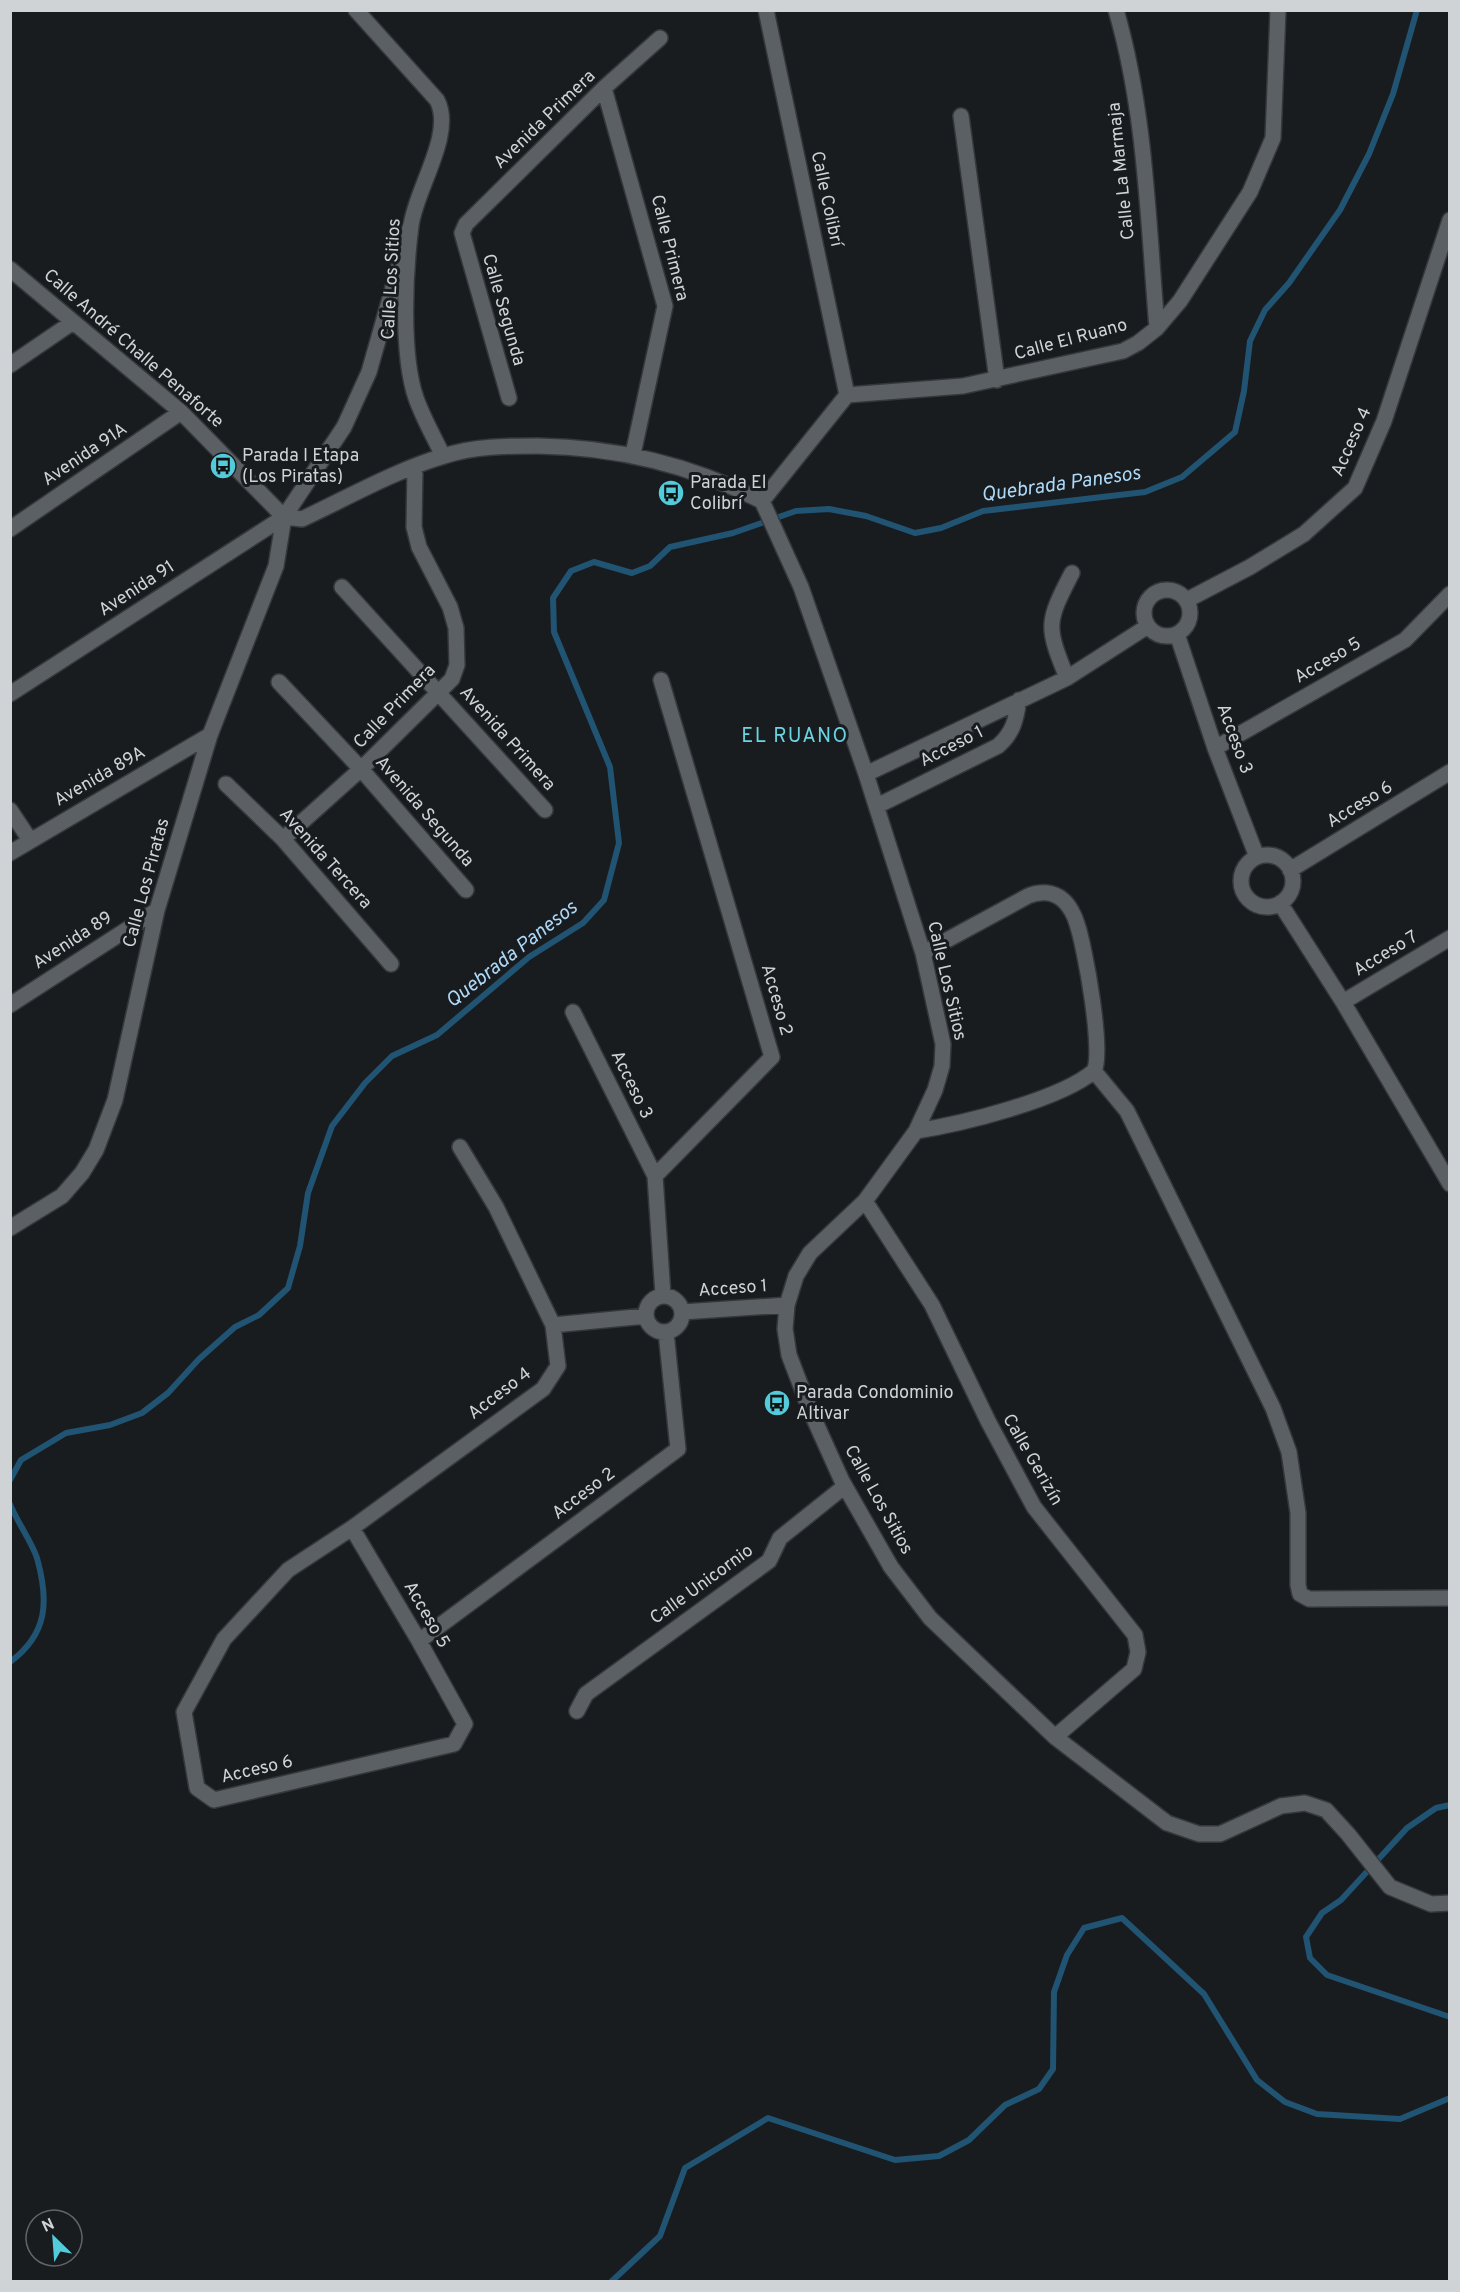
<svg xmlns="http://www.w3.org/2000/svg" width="1460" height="2292" font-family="Overpass,sans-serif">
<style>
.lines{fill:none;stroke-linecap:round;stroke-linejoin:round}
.stream{stroke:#215372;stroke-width:6}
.minor-casing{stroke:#35373a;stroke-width:18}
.minor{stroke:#5b6064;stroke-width:15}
.labels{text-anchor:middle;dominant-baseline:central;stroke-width:6;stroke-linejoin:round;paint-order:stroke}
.street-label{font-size:18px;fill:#d0d3d5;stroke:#181c1f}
.poi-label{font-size:18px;fill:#d0d3d5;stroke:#181c1f;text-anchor:start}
.water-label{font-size:20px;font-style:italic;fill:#add8f7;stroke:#181c1f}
.neighbourhood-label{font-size:20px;letter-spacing:1.5px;fill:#69d4e2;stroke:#181c1f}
</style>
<rect width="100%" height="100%" fill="#181c1f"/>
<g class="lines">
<!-- stream -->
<path class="stream" d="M10,1480L21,1460L66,1433L110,1425L142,1413L168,1393L199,1359L235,1327L259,1315L288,1288L300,1246L308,1193L332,1126L365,1083L392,1056L437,1035L529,957L583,923L604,900L619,843L610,767L554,632L553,598L571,571L594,562L632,573L650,566L670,547L733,533L796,511L829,509L866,516L915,533L941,528L983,511L1145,492L1182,477L1235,432L1244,391L1250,341L1265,310L1289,283L1340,210L1369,154L1393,94L1417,10
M10,1504C17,1522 31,1540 37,1558C49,1601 48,1634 10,1662
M1450,1805L1436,1808L1407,1828L1341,1900L1322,1913L1306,1937L1310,1958L1327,1975L1450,2017
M611,2282L660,2236L685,2168L768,2118L895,2160L939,2156L969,2140L1005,2105L1039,2089L1053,2069L1054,1992L1067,1955L1084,1928L1122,1918L1204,1994L1257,2080L1285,2102L1317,2114L1400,2119L1450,2098"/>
<defs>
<path id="minor" d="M356,10L437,100C455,134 415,190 411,226C405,272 401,355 416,398C423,418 434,437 443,456
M766,10L847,395
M1116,10C1146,113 1148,222 1157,328
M604,88L665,306L633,454
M961,116L997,380
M10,269L181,412L284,517L302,519C347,498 396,470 444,456C475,446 506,446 538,446C619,447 691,465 762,501L801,587L866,774L923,953L943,1044L942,1066L935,1090L916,1131L865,1201L810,1253L796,1276L787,1305L785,1329L789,1355L810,1410L842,1481L891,1567L930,1618L1055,1737L1167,1823L1199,1834H1220L1281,1806L1305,1803L1326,1810L1348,1834L1390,1887L1431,1904L1450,1903
M10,365L73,322
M509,398L462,233L466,224L604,88L660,38
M762,501L847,395L963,386L1123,351L1138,343L1157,328L1180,301L1250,192L1273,138L1278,10
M10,529L181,412
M342,587L545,810
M1144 613a23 23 0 1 1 46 0a23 23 0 1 1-46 0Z
M1187,600L1250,567L1304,534L1355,488L1384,421L1450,220
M1177,634L1215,748L1257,857
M1067,678C1046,626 1046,623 1072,573
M661,680L772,1057L655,1176L663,1295
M279,682L361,769L466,890
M10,694L284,517L344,427L369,372L411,224
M1215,748L1405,640L1450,594
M866,774L1067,678L1148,626
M226,784L283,839L391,964
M877,806L998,746C1013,733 1016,720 1019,700
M10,810L30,840
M283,839L361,769L439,692L452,679L457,665L456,628L450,607L419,547L414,527L415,467
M10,853L210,735
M1241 881a26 26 0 1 1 52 0a26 26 0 1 1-52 0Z
M1290,870L1450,772
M1280,903L1343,1002L1450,1184
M1343,1002L1450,938
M10,1005L157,910
M573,1012L655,1176
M1094,1071L1127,1111L1273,1408L1289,1452L1298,1513V1585L1300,1594L1309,1599L1450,1598
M916,1131C961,1124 1060,1100 1094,1071C1104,1053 1085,947 1077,924C1075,916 1069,905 1063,900C1053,891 1039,891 1028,896L923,953
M865,1201L932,1305L988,1421L1034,1507L1135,1635L1138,1652L1134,1669L1055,1737
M10,1228L62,1196L82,1173L96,1150L115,1100L157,910L210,735L276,566L284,517
M646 1314a18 18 0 1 1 36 0a18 18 0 1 1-36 0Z
M682,1312L787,1305
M553,1325L646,1316
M352,1528L419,1641L465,1724L454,1744L214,1800L197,1788L184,1712L224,1639L288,1570L352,1528L543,1389L558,1366L553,1325L496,1207L460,1147
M419,1641L678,1449L666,1332
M577,1711L586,1694L769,1561L780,1538L845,1486"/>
</defs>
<!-- minor casing -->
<use href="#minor" class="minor-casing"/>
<!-- minor -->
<use href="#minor" class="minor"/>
</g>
<!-- icons -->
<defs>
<symbol id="bus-disc" viewBox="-11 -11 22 22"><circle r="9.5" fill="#53cbda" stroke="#181c1f"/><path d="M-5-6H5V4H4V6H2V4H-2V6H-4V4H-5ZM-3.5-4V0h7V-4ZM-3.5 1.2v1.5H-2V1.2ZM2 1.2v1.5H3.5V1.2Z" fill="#111"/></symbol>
</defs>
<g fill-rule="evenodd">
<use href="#bus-disc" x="208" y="451" width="30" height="30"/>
<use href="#bus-disc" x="656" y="478" width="30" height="30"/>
<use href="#bus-disc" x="762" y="1388" width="30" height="30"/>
</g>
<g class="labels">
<!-- street labels -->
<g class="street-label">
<text transform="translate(545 120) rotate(-44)">Avenida Primera</text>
<text transform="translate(1122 171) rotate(-96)">Calle La Marmaja</text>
<text transform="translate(826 199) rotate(78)">Calle Colibrí</text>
<text transform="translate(669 248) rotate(76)">Calle Primera</text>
<text transform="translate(392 279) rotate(-87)">Calle Los Sitios</text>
<text transform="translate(503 310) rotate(74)">Calle Segunda</text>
<text transform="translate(1071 340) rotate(-15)">Calle El Ruano</text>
<text transform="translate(133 349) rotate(41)">Calle André Challe Penaforte</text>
<text transform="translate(1352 442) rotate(-66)">Acceso 4</text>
<text transform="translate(85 455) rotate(-34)">Avenida 91A</text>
<text transform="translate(137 589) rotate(-33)">Avenida 91</text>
<text transform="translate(1328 661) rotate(-30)">Acceso 5</text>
<text transform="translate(395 707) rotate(-46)">Calle Primera</text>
<text transform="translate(507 739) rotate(48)">Avenida Primera</text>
<text transform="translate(1234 739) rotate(70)">Acceso 3</text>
<text transform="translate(952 747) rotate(-27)">Acceso 1</text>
<text transform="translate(100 777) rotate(-30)">Avenida 89A</text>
<text transform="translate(1360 805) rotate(-31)">Acceso 6</text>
<text transform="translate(424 812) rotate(49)">Avenida Segunda</text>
<text transform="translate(325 859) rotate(48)">Avenida Tercera</text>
<text transform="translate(147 883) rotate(-75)">Calle Los Piratas</text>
<text transform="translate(73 941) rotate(-33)">Avenida 89</text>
<text transform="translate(1386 954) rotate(-31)">Acceso 7</text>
<text transform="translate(946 981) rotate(77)">Calle Los Sitios</text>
<text transform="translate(776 1000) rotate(74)">Acceso 2</text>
<text transform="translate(631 1085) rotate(64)">Acceso 3</text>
<text transform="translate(733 1289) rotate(-4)">Acceso 1</text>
<text transform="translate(500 1394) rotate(-37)">Acceso 4</text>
<text transform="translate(1032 1460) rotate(60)">Calle Gerizín</text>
<text transform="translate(584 1494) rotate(-37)">Acceso 2</text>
<text transform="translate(878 1500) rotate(61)">Calle Los Sitios</text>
<text transform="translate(702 1585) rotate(-36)">Calle Unicornio</text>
<text transform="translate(426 1615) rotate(60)">Acceso 5</text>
<text transform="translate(257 1770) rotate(-13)">Acceso 6</text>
</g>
<!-- poi labels -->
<g class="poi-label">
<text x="242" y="456">Parada I Etapa<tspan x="242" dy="21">(Los Piratas)</tspan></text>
<text x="690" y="483">Parada El<tspan x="690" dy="21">Colibrí</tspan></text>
<text x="796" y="1393">Parada Condominio<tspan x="796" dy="21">Altivar</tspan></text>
</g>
<!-- water labels -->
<g class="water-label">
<text transform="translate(1061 485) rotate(-8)">Quebrada Panesos</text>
<text transform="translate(512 955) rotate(-38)">Quebrada Panesos</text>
</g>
<!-- neighbourhood labels -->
<g class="neighbourhood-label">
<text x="795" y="737">EL RUANO</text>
</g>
</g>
<!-- border -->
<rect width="1460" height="2292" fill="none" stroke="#d0d3d5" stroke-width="24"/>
<!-- north arrow -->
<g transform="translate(54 2238) rotate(335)"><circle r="28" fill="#181c1f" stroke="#626568" stroke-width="1.5"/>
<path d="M0-4.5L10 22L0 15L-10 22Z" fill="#53cbda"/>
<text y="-9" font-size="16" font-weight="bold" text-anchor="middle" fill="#d0d3d5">N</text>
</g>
</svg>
